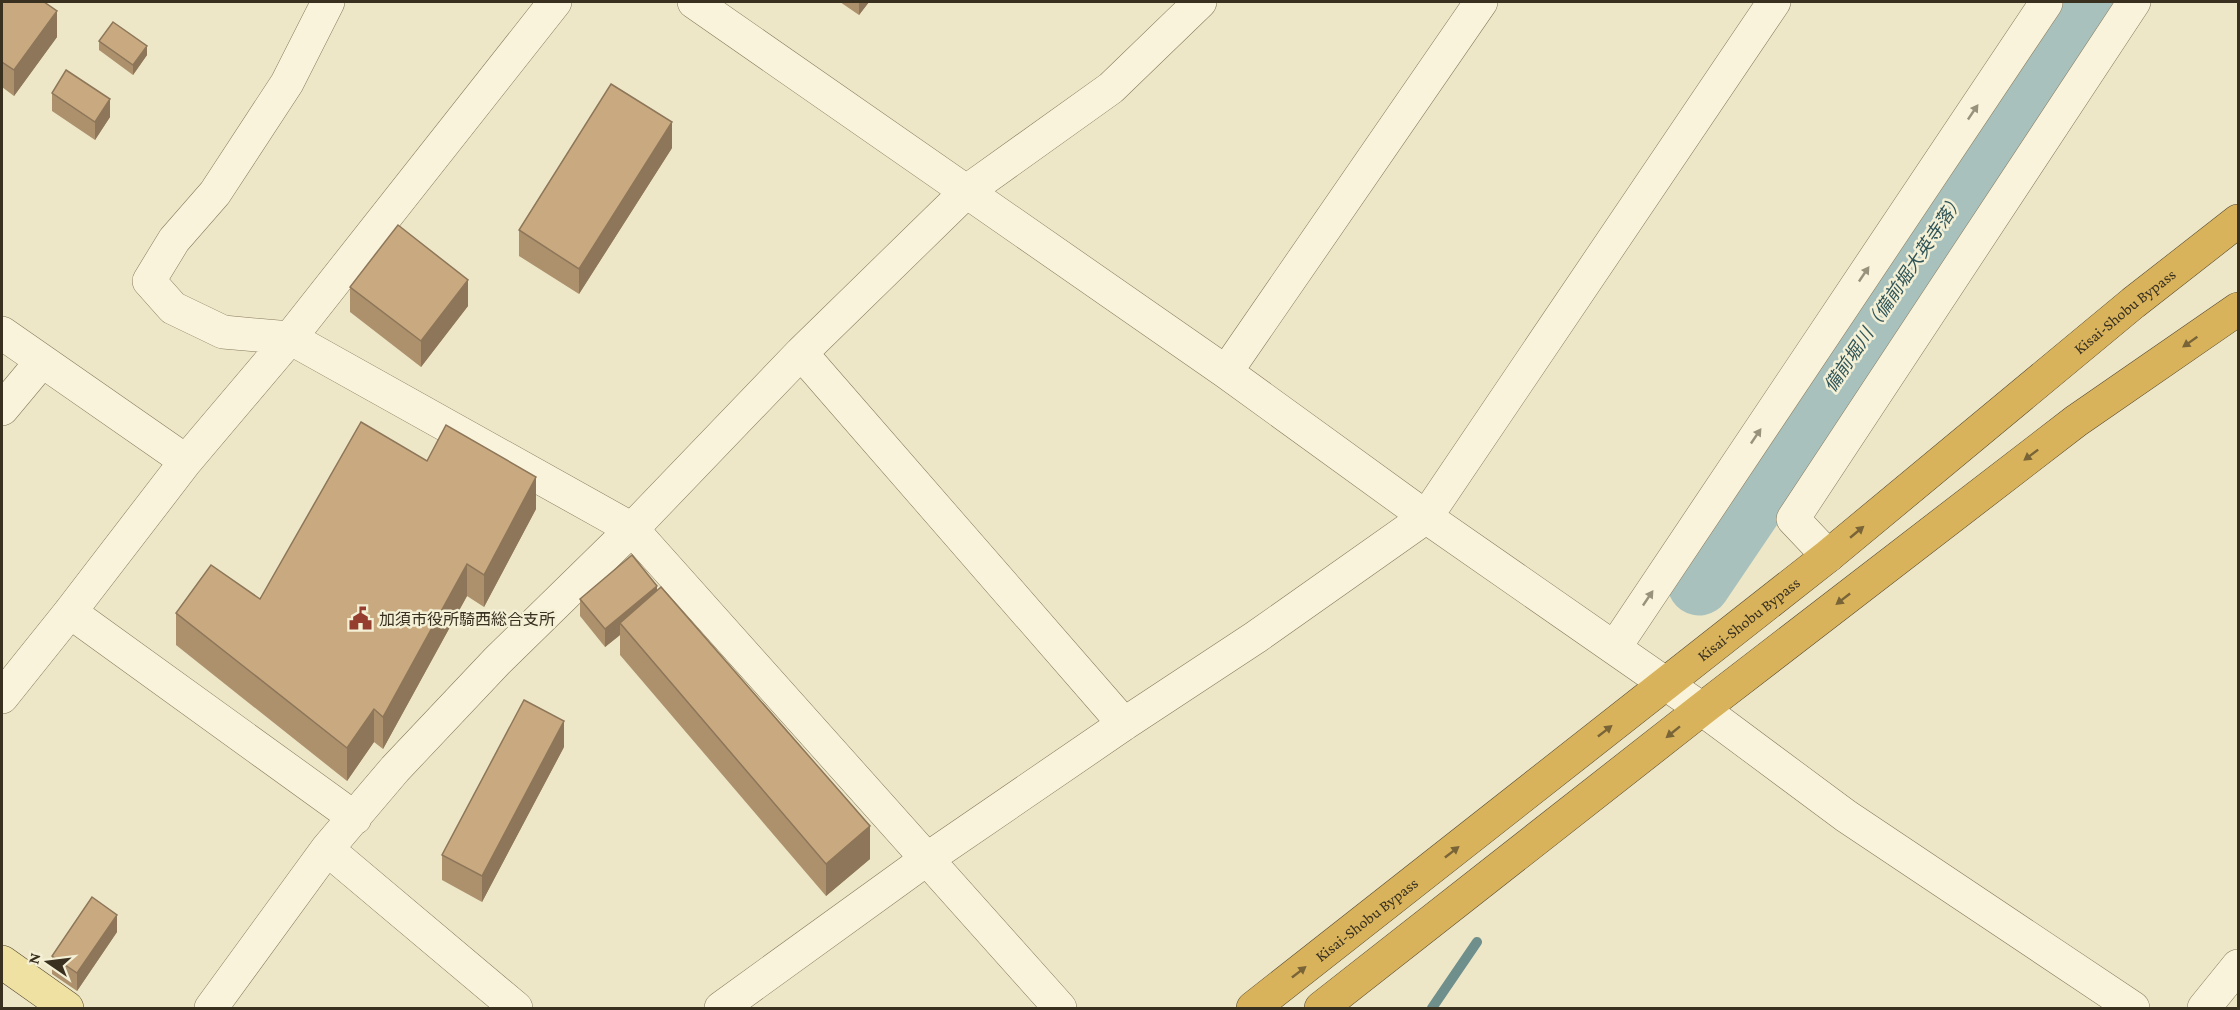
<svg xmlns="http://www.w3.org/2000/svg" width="2240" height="1010" font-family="'Crimson Pro','Noto Sans JP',serif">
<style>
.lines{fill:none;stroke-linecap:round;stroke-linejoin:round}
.stream{stroke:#6f8f8c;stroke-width:10}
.river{stroke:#a8c1bd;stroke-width:63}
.minor-casing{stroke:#887a5d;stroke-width:34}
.major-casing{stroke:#564831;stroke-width:34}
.highway-casing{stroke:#564831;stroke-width:34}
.minor{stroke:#f8f3da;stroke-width:33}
.major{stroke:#eee1a1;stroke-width:33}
.highway{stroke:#d8b35c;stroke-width:33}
.wall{fill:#ad916d}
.shaded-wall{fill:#8d7659}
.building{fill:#c9a97f;stroke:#8d7659;stroke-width:1.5}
.oneway{fill:#98927d}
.oneway2{fill:#796438}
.labels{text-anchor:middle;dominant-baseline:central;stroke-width:5;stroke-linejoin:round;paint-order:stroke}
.street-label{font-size:16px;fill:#393020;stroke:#f4f0d6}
.poi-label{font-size:16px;fill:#393020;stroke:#f4f0d6;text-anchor:start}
.water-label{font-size:18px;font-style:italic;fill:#305558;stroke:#f4f0d6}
</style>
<rect width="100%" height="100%" fill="#ede7c7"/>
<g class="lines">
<!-- stream -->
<path class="stream" d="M1432,1008L1477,942"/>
<!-- river -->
<path class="river" d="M1699,584L1962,195L2088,2"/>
<defs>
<path id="minor" d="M328,2L287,83L215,193L174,240L149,281L173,308L223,332L290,338L632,529L1060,1008
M694,2L1226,372L1426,517L1702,709L1846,816L2133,1008
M2,333L186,461
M801,353L1124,724
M1226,372L1481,2
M2,409L42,361
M1828,556L1793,519L2134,2
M70,612L355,818
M1615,647L2046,3
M2,697L70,612L186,461L290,338L555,2
M327,849L516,1008
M211,1008L327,849L395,769L497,661L632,529L801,353L967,191L1111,88L1200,2
M721,1008L927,859L1124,724L1256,637L1426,517L1774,2
M2204,1008L2238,966"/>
<path id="major" d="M2,962L67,1008"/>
<g id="highway">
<path id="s1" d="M1253,1008L1828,556L2133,303L2238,221"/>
<path d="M1321,1008L1702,709L2076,421L2238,309"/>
</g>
</defs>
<!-- minor casing -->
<use href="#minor" class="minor-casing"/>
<!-- major casing -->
<use href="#major" class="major-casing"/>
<!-- highway casing -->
<use href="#highway" class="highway-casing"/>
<!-- minor -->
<use href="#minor" class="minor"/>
<!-- major -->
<use href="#major" class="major"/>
<!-- highway -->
<use href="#highway" class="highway"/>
</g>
<!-- wall -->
<path class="wall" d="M2,2L57,37L14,96L2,87Z
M840,2H869L859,15Z
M99,41L147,55L133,75L99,50Z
M52,93L110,117L95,140L52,111Z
M672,148L579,294L519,256V230Z
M350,287L468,306L421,367L350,312Z
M427,461L536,509L484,607L467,596L383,749L374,742L347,781L176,645V613L260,599Z
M657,590L870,859L826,896L620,655V635L605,647L580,616V599Z
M564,747L482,902L442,880V855Z
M117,932L77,991L52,974V956Z"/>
<!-- shaded-wall -->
<path class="shaded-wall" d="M859,2H869L859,15Z
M57,11V37L14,96V70Z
M147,46V55L133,75V65Z
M110,99V117L95,140V122Z
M672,122V148L579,294V269Z
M468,280V306L421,367V341Z
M536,477V509L484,607V575Z
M467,564V596L383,749V717Z
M657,586V604L620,623V635L605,647V629Z
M374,709V742L347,781V748Z
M564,721V747L482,902V876Z
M870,826V859L826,896V864Z
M117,915V932L77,991V973Z"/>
<!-- building -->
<path class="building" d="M2,2H44L57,11L14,70L2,62Z
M113,22L147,46L133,65L99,41Z
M66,70L110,99L95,122L52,93Z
M611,84L672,122L579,269L519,230Z
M398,225L468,280L421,341L350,287Z
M361,422L427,461L446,425L536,477L484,575L467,564L383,717L374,709L347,748L176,613L211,565L260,599Z
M632,555L657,586L605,629L580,599Z
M661,587L870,826L826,864L620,623Z
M524,700L564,721L482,876L442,855Z
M92,897L117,915L77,973L52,956Z"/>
<!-- one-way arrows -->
<defs><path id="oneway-solid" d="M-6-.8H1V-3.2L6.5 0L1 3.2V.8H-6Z" transform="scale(1.5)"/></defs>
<g class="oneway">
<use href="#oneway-solid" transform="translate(1973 112) rotate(-56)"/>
<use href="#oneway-solid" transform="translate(1864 274) rotate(-56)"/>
<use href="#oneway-solid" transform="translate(1756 436) rotate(-56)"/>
<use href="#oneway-solid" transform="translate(1648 598) rotate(-56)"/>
</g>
<g class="oneway2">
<use href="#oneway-solid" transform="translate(2190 342) rotate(145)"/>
<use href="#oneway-solid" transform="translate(2031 455) rotate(143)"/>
<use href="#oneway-solid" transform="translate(1857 532) rotate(-40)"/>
<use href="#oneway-solid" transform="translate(1843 599) rotate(142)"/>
<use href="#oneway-solid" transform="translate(1605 731) rotate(-38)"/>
<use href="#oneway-solid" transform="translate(1673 732) rotate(141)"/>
<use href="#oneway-solid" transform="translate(1452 852) rotate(-38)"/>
<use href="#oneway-solid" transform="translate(1299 972) rotate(-38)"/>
</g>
<!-- icons -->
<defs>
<symbol id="civic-bare" viewBox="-9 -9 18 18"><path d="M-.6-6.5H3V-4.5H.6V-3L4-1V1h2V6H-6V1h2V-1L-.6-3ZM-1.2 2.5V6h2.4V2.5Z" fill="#953d2f" stroke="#f4f0d6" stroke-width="2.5" paint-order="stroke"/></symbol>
</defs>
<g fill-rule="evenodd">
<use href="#civic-bare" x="344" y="602" width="33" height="33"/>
</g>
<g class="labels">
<!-- street labels -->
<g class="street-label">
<text stroke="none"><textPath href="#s1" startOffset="1116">Kisai-Shobu Bypass</textPath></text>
<text stroke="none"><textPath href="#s1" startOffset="630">Kisai-Shobu Bypass</textPath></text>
<text stroke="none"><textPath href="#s1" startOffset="144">Kisai-Shobu Bypass</textPath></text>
</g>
<!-- poi labels -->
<g class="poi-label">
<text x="379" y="619">加須市役所騎西総合支所</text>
</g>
<!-- water labels -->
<g class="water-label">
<text transform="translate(1894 293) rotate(-56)">備前堀川（備前堀大英寺落）</text>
</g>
</g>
<!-- border -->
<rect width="2240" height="1010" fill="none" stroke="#393020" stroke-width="6"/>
<!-- north arrow -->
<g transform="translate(48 962) rotate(284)" stroke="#f4f0d6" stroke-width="4.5" paint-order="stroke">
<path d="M0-4.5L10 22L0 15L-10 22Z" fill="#393020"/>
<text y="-9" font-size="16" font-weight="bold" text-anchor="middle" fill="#393020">N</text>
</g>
</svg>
